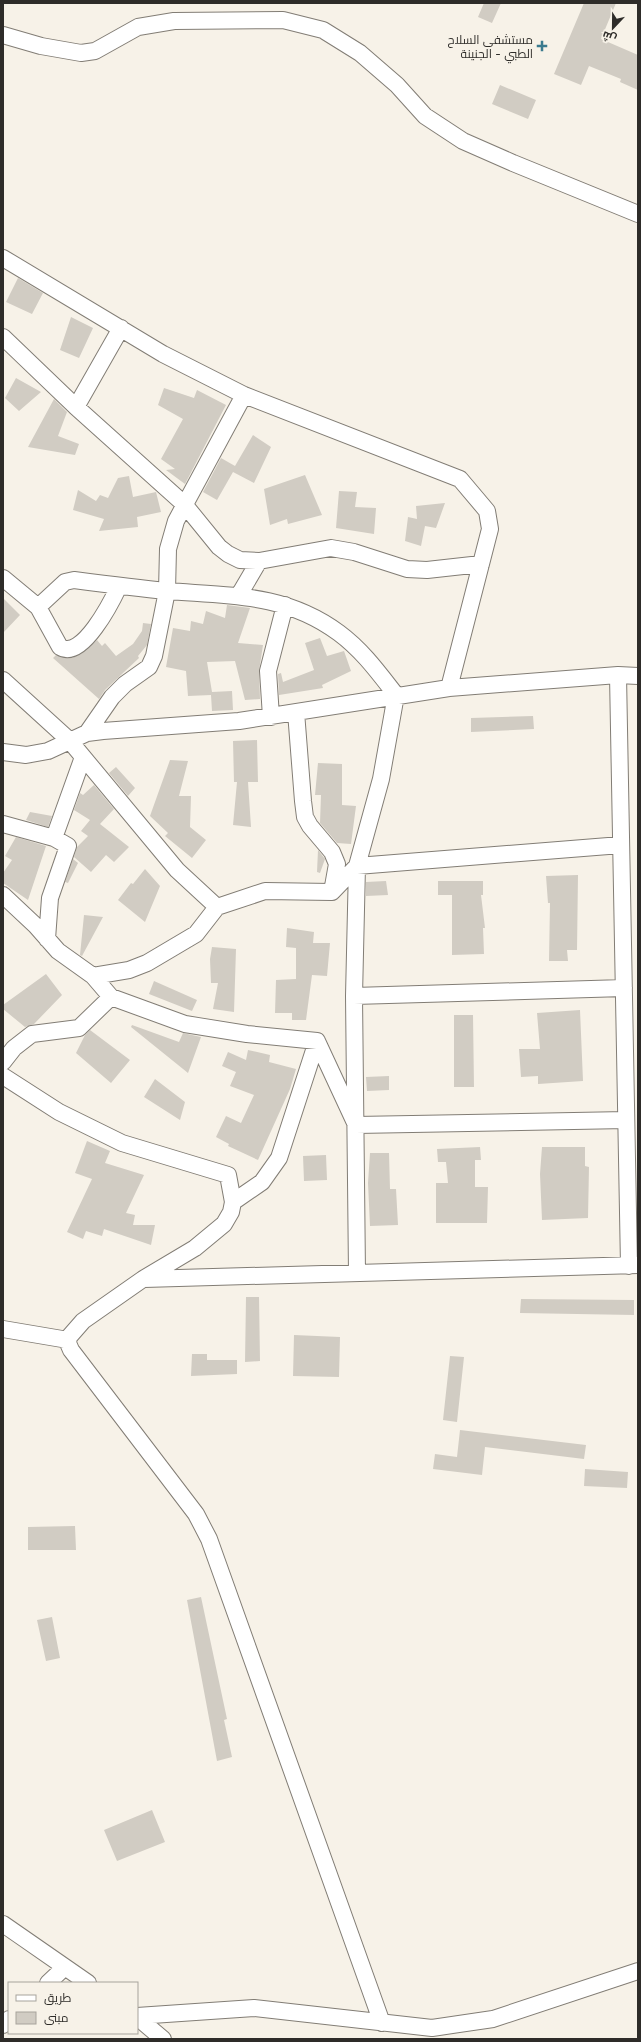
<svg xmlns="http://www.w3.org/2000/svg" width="641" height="2042" font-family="Inter,Cairo,sans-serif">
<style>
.building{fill:#d1ccc3}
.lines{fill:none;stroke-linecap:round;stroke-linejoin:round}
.minor-casing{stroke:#827d75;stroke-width:18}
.minor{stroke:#fff;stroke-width:16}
.poi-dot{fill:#3b7a8e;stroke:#f7f2e8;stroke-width:1.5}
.labels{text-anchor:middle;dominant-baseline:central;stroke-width:3;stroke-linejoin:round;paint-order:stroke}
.poi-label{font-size:12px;fill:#2e2c29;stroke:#f7f2e8;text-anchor:end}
</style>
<rect width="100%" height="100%" fill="#f7f2e8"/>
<!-- building -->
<path class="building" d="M484,3H501L492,23L478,17Z
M584,3H616L601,39L638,55V90L620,82L621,79L589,66L581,85L554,74Z
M500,85L536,100L528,119L492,104Z
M18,278L43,293L32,314L6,302Z
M71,317L93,328L79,358L60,350Z
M16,378L41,392L19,411L5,398Z
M164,388L194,398L197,390L226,405L185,484L166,470L175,469L161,459L183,419L158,405Z
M54,399L67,412L58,436L79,444L75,455L28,447Z
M253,435L271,447L254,483L233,472L217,500L203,492L221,458L235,466Z
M305,475L322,515L288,524L287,519L270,525L264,489Z
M129,476L133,497L156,492L161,512L137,517L138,527L99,531L104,519L73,510L78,490L96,501L100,495L108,498L118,478Z
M339,491L357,492L355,507L376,508L374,534L336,528Z
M445,503L436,528L425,526L421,546L405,541L408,517L417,519L416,506Z
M3,598L20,615L3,633Z
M227,605L250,608L238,643L263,645L259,671L260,699L245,700L235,661L207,662L212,692L232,691L233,710L212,711L211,695L188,696L186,671L166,667L173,628L190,631L191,621L203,624L206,611L225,618Z
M143,623L151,624L147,645L138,656L139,658L105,690L99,699L53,658L56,655L72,658L81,654L97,640L102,646L105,643L116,656L133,644L142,631Z
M320,638L327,656L344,651L351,671L322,685L323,688L279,695L278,674L281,673L283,682L314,670L305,643Z
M533,716L534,729L471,732V718Z
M257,740L258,782H248L251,827L233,825L237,782H234L233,741Z
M170,760L188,761L179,796H191L190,827L206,840L192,858L165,836L168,833L150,816Z
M318,763L342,764V805L356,806L351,844L337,843L320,823L321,795H315Z
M116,767L135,788L128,796L109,773Z
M94,785L114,809L100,824L129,847L114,862L106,855L91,872L74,857L77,847L88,836L81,831L90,820L74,810L80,793L83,795Z
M30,812L52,816L48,827L26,820Z
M16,837L46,846L28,900L3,883V873L12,860L5,856Z
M318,850L325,859L320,873L317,872Z
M73,859L78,863L68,883L65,882Z
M145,869L160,886L145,922L118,900L131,883L133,884Z
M578,875L577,950H567L568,961H549L550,903H548L546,876Z
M386,881L388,895L366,896V882Z
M438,881H483V895H481L485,928H483L484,954L452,955V895H438Z
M84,915L103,917L82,956L80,955Z
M287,928L314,932L313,943H330L327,976L312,975L306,1020H292V1013H275L276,980L296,979V948L286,947Z
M212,947L236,949L234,1012L213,1009L218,983H211L210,959Z
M46,974L62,995L34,1024L25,1027L3,1009V1005Z
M154,981L197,1000L192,1011L149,994Z
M580,1010L583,1081L538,1084V1076L521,1077L519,1049H540L537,1013Z
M454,1015H473L474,1087H454Z
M132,1025L179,1042L183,1033L201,1037L188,1073L131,1027Z
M90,1030L130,1060L111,1083L76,1053L85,1035Z
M248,1050L270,1055L269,1062L296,1069L290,1089L258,1160L228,1146L229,1144L216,1137L226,1116L241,1123L254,1095L230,1086L236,1072L222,1066L228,1052L246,1060Z
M389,1076V1090L367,1091L366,1077Z
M155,1079L185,1102L180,1120L144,1097Z
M87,1141L110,1151L105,1163L144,1175L126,1213L135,1215L133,1225H155L151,1245L104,1229L102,1236L86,1231L83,1239L67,1232L92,1179L75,1173Z
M480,1147L481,1160H475V1187H488L487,1223H436V1183H448L446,1162H438L437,1149Z
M542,1147H585V1166L589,1167L588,1218L542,1220L540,1174Z
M370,1153H389L390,1189H396L398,1225L370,1226L368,1183Z
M326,1155L327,1180L304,1181L303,1156Z
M246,1297H259L260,1361L245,1362Z
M521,1299L634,1300V1315L520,1313Z
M294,1335L340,1337L339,1377L293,1376Z
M192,1354H207V1360H237V1374L191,1376Z
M450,1356L464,1357L457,1422L443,1420Z
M460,1430L586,1445L584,1459L485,1447L482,1475L433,1469L435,1454L457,1457Z
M585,1469L628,1472L627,1488L584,1486Z
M75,1526L76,1550H28V1527Z
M201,1597L227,1719L224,1720L232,1757L217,1761L187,1600Z
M52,1617L60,1658L46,1661L37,1620Z
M152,1810L165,1842L117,1861L104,1830Z"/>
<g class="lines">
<defs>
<path id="minor" d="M3,35L41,46L81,53L95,51L138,27L174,21L283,20L323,30L360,53L397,85L425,116L463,141L513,163L638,214
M3,258L163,354L244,395L460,479L487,511L490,529L449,688
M3,337L76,407L184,504L219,547L228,554L240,560L259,561L331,548L354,552L407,569L427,570L481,564
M76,407L121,328
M3,578L38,607L60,647C82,661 112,601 119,586
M239,595L259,561
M38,607L65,582L74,580C105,584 136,588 167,591C230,596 285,593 339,633C362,650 378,672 396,695L381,779L357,866L354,996L357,1273
M618,675L629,1266
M3,680L69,740L177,870L217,907
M296,712L303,801L305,817L310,826L332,852L337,864L332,892
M271,717L268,671L285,605
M87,733L112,697L125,684L149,667L154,656L167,591L168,549L176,521L244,395
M3,752L26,755L48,751L87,733L103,731L239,721L449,688L618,675L638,676
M3,824L54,838L68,846L50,898L47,939
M54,838L83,757
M3,895L36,926L58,951L93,976L111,997L185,1024L247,1034L317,1041L356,1125L626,1120
M93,976L129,970L147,963L196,934L217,907L265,891L332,892L357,866L621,845
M354,996L624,988
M3,1062L14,1048L32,1034L79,1028L111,997
M3,1076L59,1112L122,1143L228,1175L233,1202L231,1212L224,1224L195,1248L143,1279L83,1321L69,1337L68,1343L71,1350L196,1514L209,1539L382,2023
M233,1202L262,1182L279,1158L317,1041
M144,1279L638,1265
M3,1329L68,1340
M3,1924L88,1983
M48,1983L65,1967
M137,2016L254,2008L432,2028L493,2019L638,1971
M137,2017L163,2039
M3,2025L9,2019"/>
</defs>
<!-- minor casing -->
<use href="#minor" class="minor-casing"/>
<!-- minor -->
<use href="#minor" class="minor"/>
</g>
<!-- markers -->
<path class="poi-dot" d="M540 40h4v4h4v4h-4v4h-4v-4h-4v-4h4z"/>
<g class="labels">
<!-- poi labels -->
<g class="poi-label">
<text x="533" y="39">مستشفي السلاح<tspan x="533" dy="14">الطبي - الجنينة</tspan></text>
</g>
</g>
<!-- border -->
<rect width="641" height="2042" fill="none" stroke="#2e2c29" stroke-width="8"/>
<!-- legend -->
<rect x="8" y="1982" width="130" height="52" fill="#f7f2e8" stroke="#a7a39c"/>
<rect x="16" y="1995" width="20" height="6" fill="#ffffff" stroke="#a7a39c"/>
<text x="44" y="2002" font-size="12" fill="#2e2c29">طريق</text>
<rect x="16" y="2012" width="20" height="12" fill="#d1ccc3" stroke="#a7a39c"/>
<text x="44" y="2022" font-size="12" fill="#2e2c29">مبنى</text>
<!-- north arrow -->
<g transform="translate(613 28) rotate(202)" stroke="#f7f2e8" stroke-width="3" paint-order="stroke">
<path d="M0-3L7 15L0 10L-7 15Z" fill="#2e2c29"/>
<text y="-6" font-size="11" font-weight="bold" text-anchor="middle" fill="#2e2c29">ش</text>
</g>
</svg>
